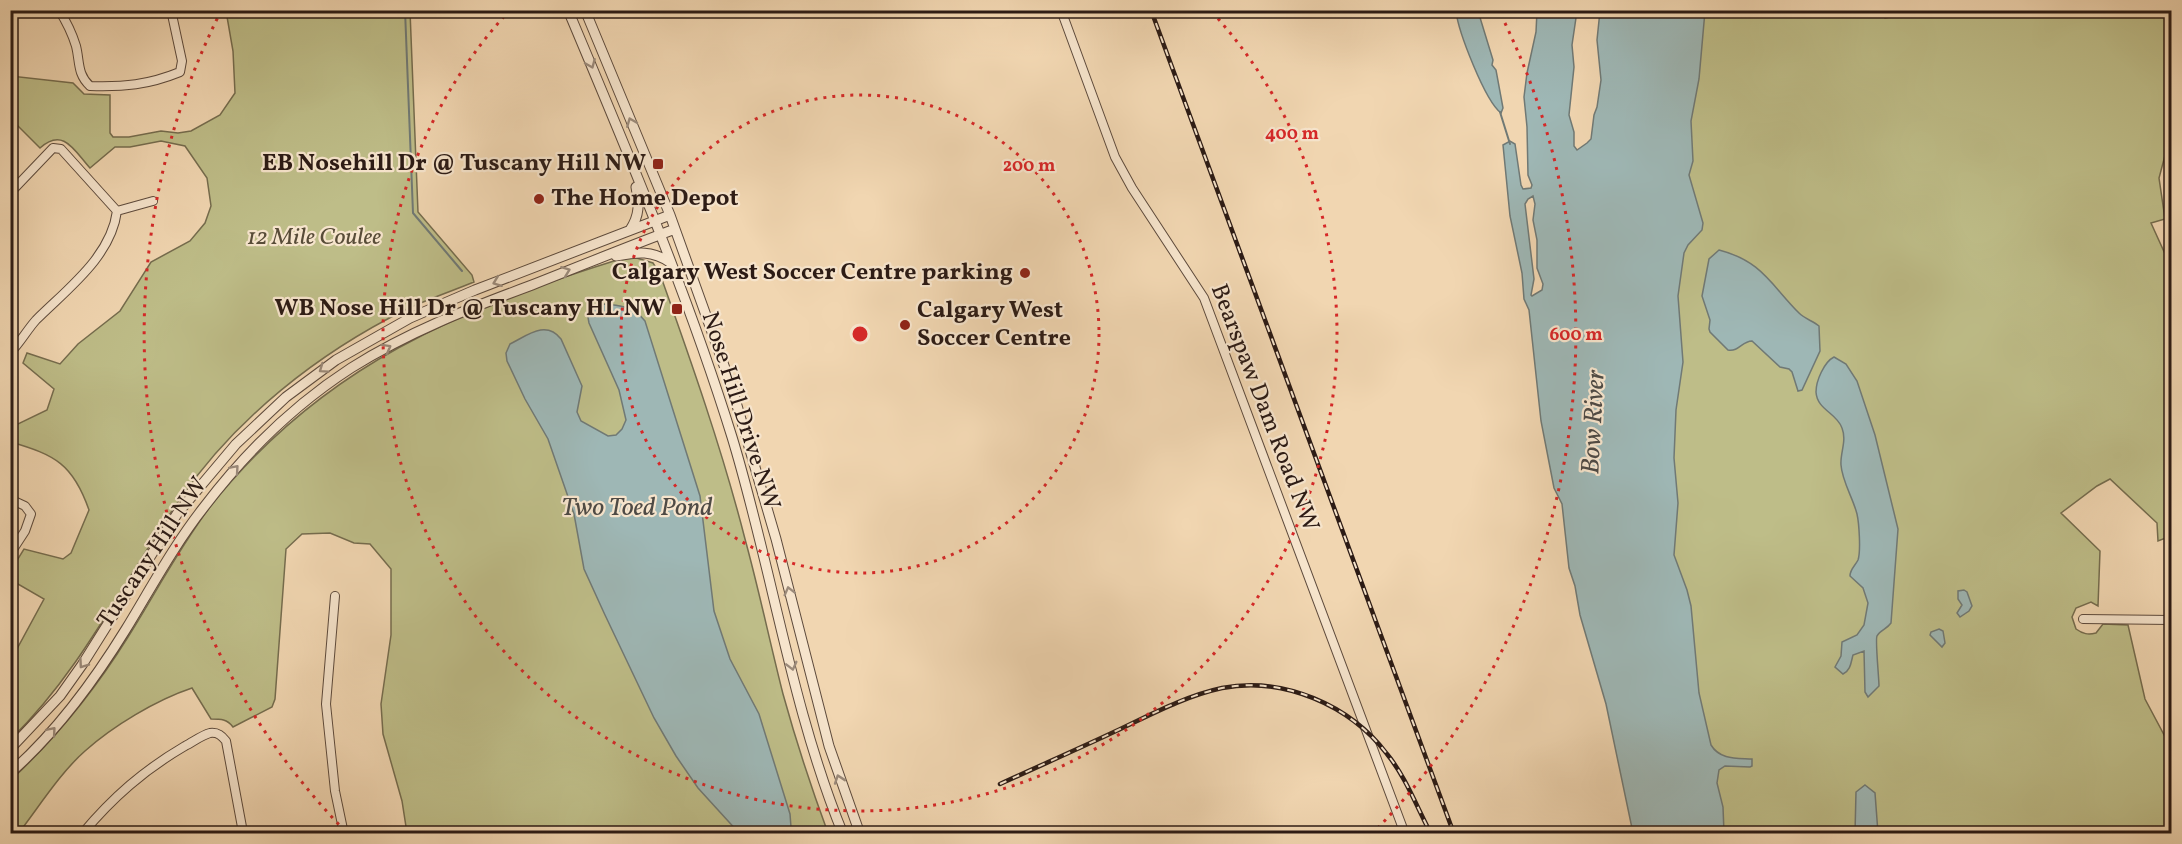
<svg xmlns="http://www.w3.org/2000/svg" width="2182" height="844" font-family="Vollkorn,serif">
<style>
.green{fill:#bebd88;stroke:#756c4e;stroke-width:1.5}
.water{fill:#9eb7b5;stroke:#707975;stroke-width:1.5;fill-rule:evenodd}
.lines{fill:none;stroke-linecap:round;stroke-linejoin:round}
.stream{stroke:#707975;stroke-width:2}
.minor-casing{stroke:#5d4a3c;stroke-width:10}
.tertiary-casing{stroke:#5d4a3c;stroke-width:11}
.minor{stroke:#f6e4cc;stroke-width:8}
.tertiary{stroke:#f6e4cc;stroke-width:9}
.rail-casing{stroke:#2c1b15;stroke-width:4.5}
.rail{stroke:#f6e4cc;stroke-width:2;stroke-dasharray:7;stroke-linecap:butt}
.oneway{stroke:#9b8a7a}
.ring{fill:none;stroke:#d62828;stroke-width:3;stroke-dasharray:3 6}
.poi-dot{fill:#8f2418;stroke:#f6e4cc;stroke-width:2}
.labels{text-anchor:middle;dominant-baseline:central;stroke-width:4.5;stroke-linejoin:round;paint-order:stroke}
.poi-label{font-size:24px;font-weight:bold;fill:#2c1b15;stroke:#f6e4cc;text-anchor:end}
.park-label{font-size:24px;font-style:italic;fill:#584c38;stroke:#f6e4cc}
.street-label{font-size:24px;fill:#2c1b15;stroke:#f6e4cc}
.water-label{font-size:26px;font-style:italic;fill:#4e4a45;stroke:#f6e4cc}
.centre{fill:#d62828;stroke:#f6e4cc;stroke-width:3}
.ring-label{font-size:18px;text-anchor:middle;font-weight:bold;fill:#d62828;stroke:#f6e4cc;stroke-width:4.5;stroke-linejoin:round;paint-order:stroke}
</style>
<rect width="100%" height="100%" fill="#f1d6b1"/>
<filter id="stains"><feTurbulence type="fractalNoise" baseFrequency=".00333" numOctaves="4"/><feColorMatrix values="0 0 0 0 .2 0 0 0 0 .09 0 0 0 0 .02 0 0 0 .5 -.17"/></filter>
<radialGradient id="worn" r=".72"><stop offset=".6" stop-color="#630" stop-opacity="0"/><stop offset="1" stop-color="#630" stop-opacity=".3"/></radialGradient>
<!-- green -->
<path class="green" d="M1883,10L1885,18L1903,15L1902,10L2171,11V143L2168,144L2159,178L2165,219L2151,223L2171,267V536L2158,541L2157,523L2110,479L2097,486L2061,513L2100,551L2098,606L2091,602L2076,608L2072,617L2076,629C2083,634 2088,635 2096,633L2103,624L2128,625L2145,699L2171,748V833H1718L1666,551L1672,282L1698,11Z
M226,11H410L418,212L472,275L474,282C452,291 428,299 407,309C318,353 236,418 180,499C124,580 82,670 11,739V660L44,599L11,580V570L24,549L63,559L71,553L89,510C73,464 55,455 11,442V424L14,426L47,410L54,389L23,363L27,353L60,364L78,344L120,311L151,262L190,241L205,223L211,206L207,178L185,146L161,141L130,147H115L90,168C74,150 63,127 40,148L11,119V76L73,83L84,94L110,95V133L113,137H129L161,131L178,133L191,131L220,115L235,93L233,51Z
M630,256L653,263L660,274C691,361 722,449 745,539C759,590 770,643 783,694C796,741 811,787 828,833H407L402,801L383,734L381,704L391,635V569L370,544L354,543L330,533L302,534L286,549L275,699L272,707L233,727C227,719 221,719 211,719L192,688C156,700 113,726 85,751C62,771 40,805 21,830L18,833L11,834V780C56,738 95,690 128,637C155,594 179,548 210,507C322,365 461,308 630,256Z"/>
<!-- water -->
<path class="water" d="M1456,11H1478L1493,60L1492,65L1496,70L1503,108L1501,113C1485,101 1458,31 1456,11Z
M1537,11H1577L1572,45L1574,67L1569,115L1574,132V146L1577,150L1587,143L1591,139L1594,115L1597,107L1601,80L1597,40L1600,11H1705L1699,79L1691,121L1693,161L1689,175L1703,223L1702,230L1688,245L1684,253L1678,296L1683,362L1676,410L1674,458L1678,503L1674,555L1687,590L1691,606L1699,693L1711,745C1720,760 1737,758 1752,759V766L1750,767L1725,766L1719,770L1717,783L1723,807L1724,833H1633L1606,704L1580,615L1575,586L1569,568L1562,504L1554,488L1541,421L1529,310L1524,299L1522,273L1510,216L1503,145L1510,141L1515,144L1521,185L1523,189L1531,188L1532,185L1528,175L1527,127L1524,97L1527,73L1536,32ZM1533,196L1535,204L1533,220L1537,240V268L1543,284L1542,290L1532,296L1531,295L1534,279L1525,204L1528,199Z
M1719,250C1762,261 1771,285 1799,313C1805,319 1813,321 1819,326L1820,351L1802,390L1798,391L1792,372L1789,369L1780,367L1752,341C1742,341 1739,352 1728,350L1710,332L1709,329L1710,320L1702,296L1709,259Z
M602,304C619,305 633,306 645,321L700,496L714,611L730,659L759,714L790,814L791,827L788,833H739L698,788L676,756L654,718L605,615L584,569L574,514L548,439L525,399L507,361L506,353L510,344C528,335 546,320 561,339L582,386L577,412L581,421L608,436L616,435L622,429L626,420L619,390L589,323L587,312Z
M1834,357L1846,364L1857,381L1875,435L1898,529L1891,623C1887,629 1880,630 1877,636C1875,639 1879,678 1879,686L1868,697L1865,692L1864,651L1853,655C1851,662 1851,670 1843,674L1835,667L1841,656L1842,642L1857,635L1864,625L1868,603L1863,588L1850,576C1850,569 1855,566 1858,560C1861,551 1859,523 1857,514C1853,498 1842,481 1841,465C1840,453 1847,441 1842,428C1837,413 1817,410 1816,392C1816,381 1824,362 1834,357Z
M1964,590L1967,592L1972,606L1969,611L1960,617L1957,613L1962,605L1958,599V591Z
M1939,629L1943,631L1945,643L1942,647L1930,635L1931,632Z
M1865,785L1875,793L1878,833H1855L1856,792Z"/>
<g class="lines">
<!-- stream -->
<path class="stream" d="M405,10L413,213L462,271
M1500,112L1510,144"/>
<defs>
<path id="minor" d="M59,10C66,21 72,33 76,46C80,62 77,74 90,86C124,87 148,85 180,72L182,61L171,10
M1061,10L1115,157L1132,188L1204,298L1405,834
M10,193L53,148L61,149L117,211C111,257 67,289 36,320C27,330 20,343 10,353
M117,211L153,201
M10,499L25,506L31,514L25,531L10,554
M335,596L326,704L335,791L344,834
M2083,619L2172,620
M82,834C113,797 144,770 185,746C193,742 202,735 210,733C218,732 222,736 226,741L242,827L238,834"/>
<path id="tertiary" d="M568,10C627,150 687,292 732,437C772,568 791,707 843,834
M585,10L670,215L731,385L776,539L829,746L860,834
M630,230C640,215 639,204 636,187
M616,256C638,252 652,250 671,263
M10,749L60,696L82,665L177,514L236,444L286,397L336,360L410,318L475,290L670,215
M10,773C57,732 94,681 126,629C151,588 174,545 204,507C245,453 294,405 351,368C408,332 470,308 532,285C580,266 627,247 675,229"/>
</defs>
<!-- minor casing -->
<use href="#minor" class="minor-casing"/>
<!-- tertiary casing -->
<use href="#tertiary" class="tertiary-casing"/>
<!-- minor -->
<use href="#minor" class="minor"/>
<!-- tertiary -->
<use href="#tertiary" class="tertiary"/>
<defs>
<path id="rail" d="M1151,10L1454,834
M1000,784C1039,766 1078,749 1116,731C1150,715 1185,696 1222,688C1283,676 1350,705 1387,754C1405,776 1416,805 1429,830"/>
</defs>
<!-- rail casing -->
<use href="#rail" class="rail-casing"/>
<!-- rail -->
<use href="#rail" class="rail"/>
</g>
<!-- one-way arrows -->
<defs><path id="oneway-chevron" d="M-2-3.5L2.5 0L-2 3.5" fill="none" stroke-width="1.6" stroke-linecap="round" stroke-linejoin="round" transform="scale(1.5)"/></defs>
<g class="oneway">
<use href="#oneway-chevron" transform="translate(591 64) rotate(67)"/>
<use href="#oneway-chevron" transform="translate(631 122) rotate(-112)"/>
<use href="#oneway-chevron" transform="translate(566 271) rotate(-21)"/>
<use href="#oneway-chevron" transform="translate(497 282) rotate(159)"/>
<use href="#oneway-chevron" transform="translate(387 348) rotate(-29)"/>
<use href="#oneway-chevron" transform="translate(323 369) rotate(145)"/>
<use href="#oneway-chevron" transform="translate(235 469) rotate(-49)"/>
<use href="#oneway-chevron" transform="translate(789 591) rotate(-104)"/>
<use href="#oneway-chevron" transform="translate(83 664) rotate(125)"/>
<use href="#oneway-chevron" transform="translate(792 666) rotate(76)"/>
<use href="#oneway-chevron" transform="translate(52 731) rotate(-50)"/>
<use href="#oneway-chevron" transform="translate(839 779) rotate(-109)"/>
</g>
<!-- distance rings -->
<g class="ring">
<circle cx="860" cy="334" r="239"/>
<path d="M1212 12A477 477 0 1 1 508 12"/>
<path d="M345 831A716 716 0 0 1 219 15M1501 15A716 716 0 0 1 1375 831"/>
</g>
<!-- markers -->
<g class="poi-dot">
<rect x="652" y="158" width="12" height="12" rx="3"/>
<circle cx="539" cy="199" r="6"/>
<circle cx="1025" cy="273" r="6"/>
<rect x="671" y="303" width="12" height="12" rx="3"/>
<circle cx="905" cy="325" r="6"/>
</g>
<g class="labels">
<!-- poi labels -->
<g class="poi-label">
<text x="646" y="164">EB Nosehill Dr @ Tuscany Hill NW</text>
<text x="551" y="199" text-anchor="start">The Home Depot</text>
<text x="1013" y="273">Calgary West Soccer Centre parking</text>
<text x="665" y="309">WB Nose Hill Dr @ Tuscany HL NW</text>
<text x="917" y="311" text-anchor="start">Calgary West<tspan x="917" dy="28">Soccer Centre</tspan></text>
</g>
<!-- park labels -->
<g class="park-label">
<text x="314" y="238">12 Mile Coulee</text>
</g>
<!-- street labels -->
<g class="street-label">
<text transform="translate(1264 408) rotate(69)">Bearspaw Dam Road NW</text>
<text transform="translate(740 411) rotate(72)">Nose Hill Drive NW</text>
<text transform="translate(153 553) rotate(-56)">Tuscany Hill NW</text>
</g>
<!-- water labels -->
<g class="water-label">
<text transform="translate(1594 422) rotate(-87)">Bow River</text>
<text x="637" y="508">Two Toed Pond</text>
</g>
</g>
<circle cx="860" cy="334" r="9" class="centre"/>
<g class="ring-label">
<text x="1292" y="139">400 m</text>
<text x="1029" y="171">200 m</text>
<text x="1576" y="340">600 m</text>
</g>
<!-- margin -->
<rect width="2182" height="844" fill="none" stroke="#f1d6b1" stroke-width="36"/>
<rect x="12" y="12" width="2158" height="820" fill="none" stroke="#2c1b15" stroke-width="3"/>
<rect x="18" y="18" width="2146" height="808" fill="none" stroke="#2c1b15" stroke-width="1.5"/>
<rect width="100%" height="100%" filter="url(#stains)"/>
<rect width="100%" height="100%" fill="url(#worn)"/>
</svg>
